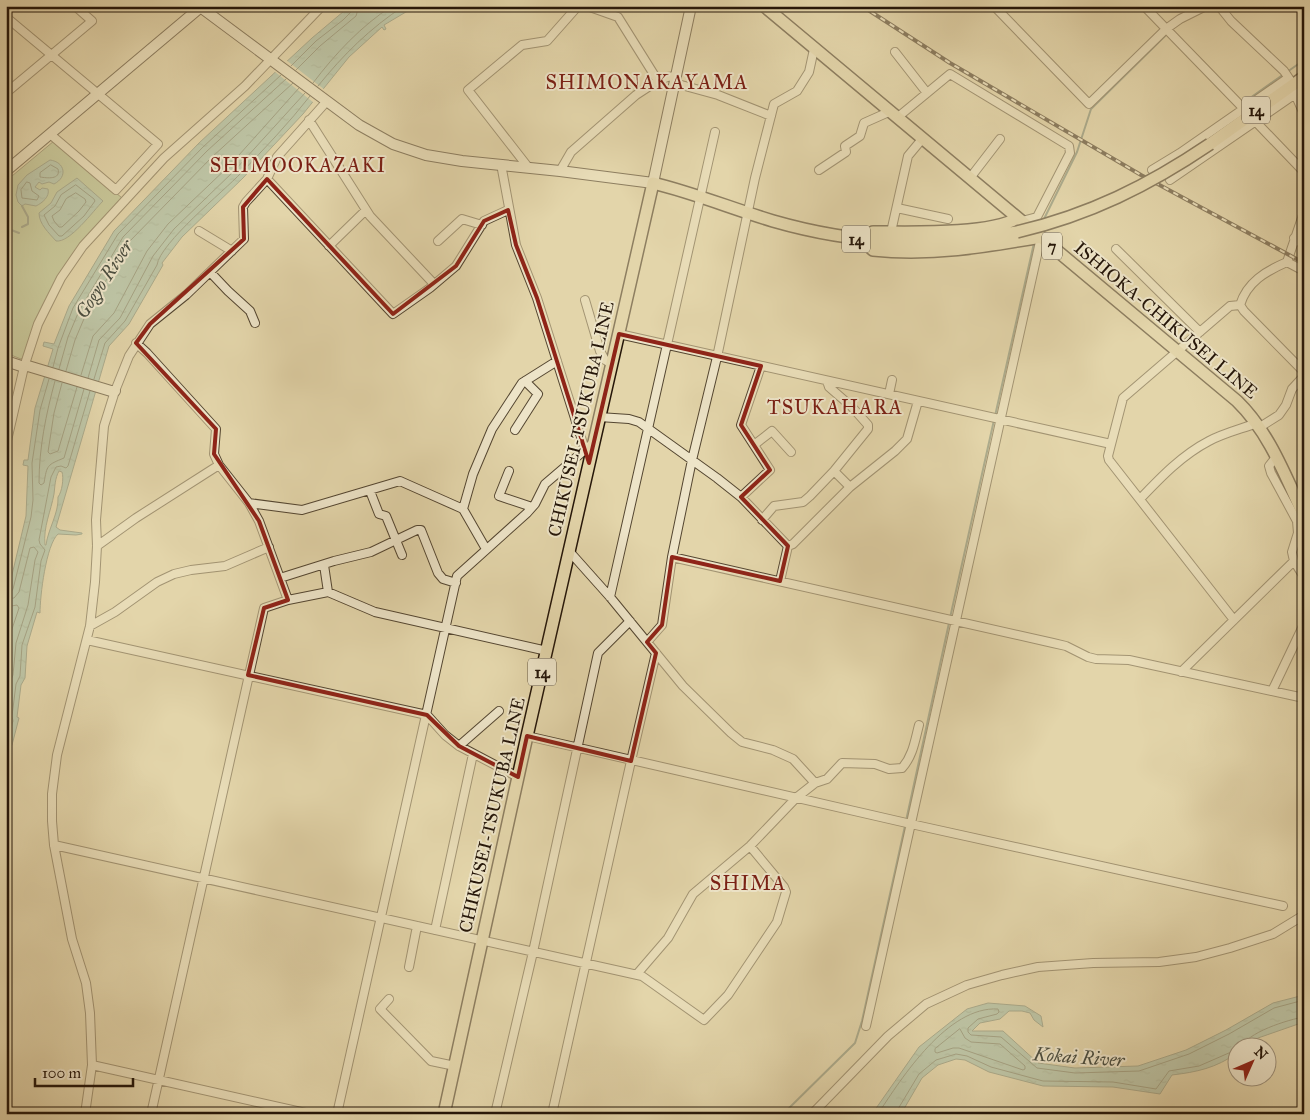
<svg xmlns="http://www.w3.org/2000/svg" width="1310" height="1120" font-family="'IM FELL Great Primer',serif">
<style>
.green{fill:#adbe8e;stroke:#696a4c}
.water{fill:url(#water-ripples);stroke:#687869;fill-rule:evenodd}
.pier{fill:#e3d5aa}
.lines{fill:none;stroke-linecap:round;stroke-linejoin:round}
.shore{stroke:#5d6859;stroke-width:1}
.stream{stroke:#687869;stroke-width:2}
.street-casing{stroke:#544631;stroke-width:10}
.secondary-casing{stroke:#251609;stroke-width:12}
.primary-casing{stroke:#251609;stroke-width:14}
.street{stroke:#ede4c8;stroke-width:8}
.secondary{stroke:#ede4c8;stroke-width:10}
.primary{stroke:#e3d5aa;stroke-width:11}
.rail-casing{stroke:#251609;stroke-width:4}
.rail{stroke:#ede4c8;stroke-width:2;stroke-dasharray:5.5;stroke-linecap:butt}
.primary-bridge-casing{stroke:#251609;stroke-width:14;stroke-linecap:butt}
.primary-bridge{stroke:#e3d5aa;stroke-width:11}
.marked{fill:none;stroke:#8f2418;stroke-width:4;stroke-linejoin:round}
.labels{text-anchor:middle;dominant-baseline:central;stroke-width:4;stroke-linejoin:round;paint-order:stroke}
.shield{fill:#ede4c8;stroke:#615442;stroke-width:1}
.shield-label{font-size:16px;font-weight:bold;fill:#251609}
.street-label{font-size:18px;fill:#251609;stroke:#ede4c8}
.water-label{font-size:19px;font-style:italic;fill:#4c4f41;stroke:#ede4c8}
.quarter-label{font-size:20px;letter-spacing:1px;fill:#7a1f14;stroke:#ede4c8}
</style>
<defs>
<pattern id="water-ripples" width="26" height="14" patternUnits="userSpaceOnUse" patternTransform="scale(1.25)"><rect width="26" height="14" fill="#95b9a9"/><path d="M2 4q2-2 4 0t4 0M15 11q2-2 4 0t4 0" fill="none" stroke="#809e90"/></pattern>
</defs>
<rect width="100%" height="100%" fill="#e3d5aa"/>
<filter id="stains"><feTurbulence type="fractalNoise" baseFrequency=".004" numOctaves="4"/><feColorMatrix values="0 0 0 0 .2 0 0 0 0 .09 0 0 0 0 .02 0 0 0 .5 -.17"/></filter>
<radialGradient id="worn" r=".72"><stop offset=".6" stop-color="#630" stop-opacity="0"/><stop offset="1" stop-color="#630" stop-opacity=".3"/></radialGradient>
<!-- green -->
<path class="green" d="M54,141L122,198L82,244L25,356L21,359L6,353V181Z"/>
<!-- water -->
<path class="water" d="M350,6H416L384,25L386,29L384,30L382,27L349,57L303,114L243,178L182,237L162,263L163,265L129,324L109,346L56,527L60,530L82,533V534L76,535L58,534C46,545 40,596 40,613L37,612L27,646L25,678L21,685L17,717L19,718L12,745L6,754V600L26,516L28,466L23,465L24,460H28L35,408L53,349L43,346L44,342L54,344L69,306L114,231L199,143L312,38ZM59,471L62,472C64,478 62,492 58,497C59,513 48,529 46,545H45C43,527 51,511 54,494C55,486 55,478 59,471Z
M50,160C65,162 68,177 54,184L49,182L42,184L39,182L35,187L40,190L42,188L48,189C50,197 42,203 36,206L25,204L22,206L18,202L16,195L18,185L27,175Z
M77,178L103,201C93,211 70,243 56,241C49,233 39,224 39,213L51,203L57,192Z
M1304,995V1022L1258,1038L1245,1047L1238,1048L1237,1053C1216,1068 1197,1072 1172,1075L1160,1094L1113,1087L1043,1086L989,1072L965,1060L956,1059L938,1065L922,1078L901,1114H872L919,1047L967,1009L988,1003L1025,1006L1041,1016L1043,1027L1034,1020L1030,1013L1022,1011H1009L1000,1019L980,1023L972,1031H1003L1038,1063L1075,1068L1138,1066L1186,1050L1226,1030L1273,1003Z"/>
<!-- pier -->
<path class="pier" d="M286,60L325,90L314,103L274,71Z"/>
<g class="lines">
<!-- shore -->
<path class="shore" d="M291,66L316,41L343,20L352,11L353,6
M296,70L320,46L356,16L359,6
M313,83C335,54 361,26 392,6
M318,86C343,55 370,28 404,6
M51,165L58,169C61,180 47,178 40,177V173Z
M27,182L30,183L32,191L39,196L37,200L22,198L21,190Z
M76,185L94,199L95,201L84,216L62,236H59L49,225L44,215L55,206L61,195Z
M76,193L85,199L86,202L79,211L62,227H59L54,221L52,216L60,210L66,199Z
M53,367L58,348L73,308L118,234L203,147L281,75
M59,369L68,337L79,311L123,237L207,151L286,79
M66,371L75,340L86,314L129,242L212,157L293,83
M81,375L93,336L114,313L147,251L168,224L230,165L299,88
M88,378L99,340L120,318L153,256L174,229L235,170L305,93
M94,379L105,343L125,321L157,265C160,243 224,191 241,173C265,148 289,123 310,96
M55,381C46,414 39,448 39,483L41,485L44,483C47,465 47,465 64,458L84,389
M62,383L54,413L48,452L50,454L58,451L77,387
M6,593L11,592L13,589L31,517L33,500L32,463L40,410L49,379
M6,599L14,598L19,592L30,548L34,547L38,552L35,560L28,605L16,643L13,675L10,682L6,713
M6,607L17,605L19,608L8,641L6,658
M6,745L13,721L12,716L16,684L20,676L22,645L35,607L41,561L45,550L40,544L39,540L51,477L56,467L61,466L66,468L68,466L90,391
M960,1029L965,1038L971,1042L1000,1044L1025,1066V1069L1023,1070L959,1048H953L937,1053L935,1052V1049Z
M1242,1048C1244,1033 1290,1019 1304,1017
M878,1114C902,1077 948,1006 998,1009L999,1012L997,1014L978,1019L968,1028V1032L971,1035L1001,1037L1037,1068L1075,1073L1139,1071L1189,1054L1229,1034L1274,1008L1304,1000
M897,1114L898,1109L919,1074L936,1060L956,1054L967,1056L991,1067L1043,1081L1113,1082L1156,1089L1169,1071L1199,1066L1238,1049"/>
<!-- stream -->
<path class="stream" d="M1172,30L1217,76
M1287,72L1304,60
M1243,103L1284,74
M22,206L28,217V224L22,227
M1043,221L1077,152L1091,109L1168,33
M6,228L19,233
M995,416L1034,243
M950,618L994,420
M906,821L949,623
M783,1114L855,1043L862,1021L905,826"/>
<defs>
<path id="street" d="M587,6L618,17L658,81
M994,6L1089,104L1166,29L1180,19L1206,6
M1144,6L1244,109
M1219,6L1231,21L1284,71L1290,80
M6,17L158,144L116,190L50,134
M895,52L927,93
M674,83L718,95L771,116
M6,93L92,21L75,6
M1295,94L1304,114
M898,117L950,74L1069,146L1070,153L1037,217L1022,221
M309,120L370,216L434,284
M1256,122L1304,172
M6,159L13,165
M501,164L516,245L537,298L585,450
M528,167L468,90L522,45L547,41L578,6
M819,170L846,152L845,146L860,136L864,123L891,111
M1152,170L1180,153L1288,78
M560,171L571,152L636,95L656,82L667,77L676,76
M970,178L1000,139
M267,179L393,314L430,288L456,266L484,221L508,210
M1170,180L1304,88
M897,208L948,219
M1304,212L1287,262C1266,271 1247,282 1240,305L1244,311L1304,372
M199,231L232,251
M891,232L908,156L923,138
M1294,238L1304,245
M438,241L462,219L482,225
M329,246L366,210
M1116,249L1200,332
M1287,262L1304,271
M210,272L228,291L250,311L255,323
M585,300L600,351L605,360L612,364
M619,334L1111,444
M136,343L147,353L216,429L214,454L219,465L249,503L259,521L288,600
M889,394L892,380
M599,417L629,419L639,422L717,478L741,497L788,546
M1260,427L1279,415L1286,405L1292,389L1304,376
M515,430L538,394L525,381
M6,445L24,367L38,324L61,278L83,246L164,158L245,86L322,6
M754,445L772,431L791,452
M1276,457L1269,466L1271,473L1297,521L1298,533L1292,552L1294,561L1304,577
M509,471L499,496L532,507
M834,471L850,487
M370,491L379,514L386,516L402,555
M741,497L770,470L741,425L761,366
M1140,499C1161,477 1182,455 1209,441C1224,433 1241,429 1257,423
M249,503L302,510L400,481L463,509L486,549
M463,509L473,474L492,429L522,383L557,361
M762,520L774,506L803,502L810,496L834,471L868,429V425L852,407L829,387L827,381
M97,546L136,518L219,465
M788,546L793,544L850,487L895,451L907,439L918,401
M569,551L610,597L683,686L731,733L742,742L773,750L793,759L815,783
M672,557L1053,643L1066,646L1088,657L1096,659L1129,660L1304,698
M324,565L328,592
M280,578L334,561L371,552L417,530H421L438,573L443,579L456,583
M780,581L788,546
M610,597L715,132
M1234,620L1109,460L1108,456L1123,398L1230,306L1240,305
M90,626L115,612L157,582L174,574L191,570L225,566L269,547
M87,640L427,715L445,735L459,746L518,777
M647,642L662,625L672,557L692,460L717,357L755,178L774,104L797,91L809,72L814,49
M1181,672L1294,561
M1272,691L1304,624
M527,736L911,824L1283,906
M459,746L499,711
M54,845L642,976L704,1020L728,995L777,922L786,892L784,887L750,846
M435,930L473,754
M409,967L417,926
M637,974L668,938L693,894L750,846L796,798L815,783L827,779L842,763L875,764L889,769L902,768C913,756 915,740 919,725
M389,999L380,1009L431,1061L455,1066
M866,1026L1041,237
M92,1065L310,1114
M85,1114L92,1065L90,1013L86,983L72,939L54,845L52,821V794L57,755L90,626L95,582L97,546L96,520L104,426L115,391L129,356L150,324L186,295L244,239L243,207L246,202L267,179L277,157L327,101
M151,1114L264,608L288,600L328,592L375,612L547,651
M337,1114L457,576L527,513L535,504L545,484L593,443
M495,1114L533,952L598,653L630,621
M552,1114L631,761L656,653
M812,1114L888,1036L926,1004L967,985L1002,975L1038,967L1093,963L1159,962L1196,957L1230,948L1273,934L1304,915"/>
<path id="secondary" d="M199,6L359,125L393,144L426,155L462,161L560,171L653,183L691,6
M6,171L202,6
M6,361L24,367L28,366L111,391H115"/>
<path id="primary" d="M764,6L1237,401C1269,432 1285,475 1304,516
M1210,144L1304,77
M1018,218C988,235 910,232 873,232L862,240L873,250C931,256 984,247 1041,237
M444,1114L527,736L653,183C694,193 733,209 773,221C860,246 928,246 1017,232"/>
</defs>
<!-- street casing -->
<use href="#street" class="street-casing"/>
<!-- secondary casing -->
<use href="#secondary" class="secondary-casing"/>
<!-- primary casing -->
<use href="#primary" class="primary-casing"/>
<!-- street -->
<use href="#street" class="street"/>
<!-- secondary -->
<use href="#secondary" class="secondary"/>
<!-- primary -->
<use href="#primary" class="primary"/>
<defs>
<path id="rail" d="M862,6L950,63L1141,175L1304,263"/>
</defs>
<!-- rail casing -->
<use href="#rail" class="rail-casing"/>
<!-- rail -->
<use href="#rail" class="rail"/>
<defs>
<path id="primary-bridge" d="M1017,232C1089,215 1148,186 1210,144"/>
</defs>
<!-- primary-bridge casing -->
<use href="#primary-bridge" class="primary-bridge-casing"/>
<!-- primary-bridge -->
<use href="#primary-bridge" class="primary-bridge"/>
</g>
<!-- marked area -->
<path d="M0 0H1310V1120H0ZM267,179L393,314L456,266L484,221L508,210L516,245L537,298L589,463L619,334L761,366L741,425L770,470L741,497L788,546L780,581L672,557L662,625L647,642L656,653L631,761L527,736L518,777L459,746L427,715L248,675L264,608L288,600L259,521L214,454L216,429L136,343L150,324L244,239L243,207Z" fill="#e3d5aa" fill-opacity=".55" fill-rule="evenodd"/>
<path class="marked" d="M267,179L393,314L456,266L484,221L508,210L516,245L537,298L589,463L619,334L761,366L741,425L770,470L741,497L788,546L780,581L672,557L662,625L647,642L656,653L631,761L527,736L518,777L459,746L427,715L248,675L264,608L288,600L259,521L214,454L216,429L136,343L150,324L244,239L243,207Z"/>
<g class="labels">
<!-- shield labels -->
<g class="shield">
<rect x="1242" y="96.5" width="28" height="27" rx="4"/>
<rect x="842" y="225.5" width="28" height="27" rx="4"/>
<rect x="1042" y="232.5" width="20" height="27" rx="4"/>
<rect x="528" y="658.5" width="28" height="27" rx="4"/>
</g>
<g class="shield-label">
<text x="1256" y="110">14</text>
<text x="856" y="239">14</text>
<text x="1052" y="246">7</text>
<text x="542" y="672">14</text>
</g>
<!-- street labels -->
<g class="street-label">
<text transform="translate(1166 320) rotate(40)">ISHIOKA-CHIKUSEI LINE</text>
<text transform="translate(581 419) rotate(-77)">CHIKUSEI-TSUKUBA LINE</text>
<text transform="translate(492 815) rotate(-77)">CHIKUSEI-TSUKUBA LINE</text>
</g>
<!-- water labels -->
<g class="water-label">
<text transform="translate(104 279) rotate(-57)">Gogyo River</text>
<text transform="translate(1079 1057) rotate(4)">Kokai River</text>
</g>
<!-- quarter labels -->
<g class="quarter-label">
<text x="647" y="82">SHIMONAKAYAMA</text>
<text x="298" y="165">SHIMOOKAZAKI</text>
<text x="835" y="407">TSUKAHARA</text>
<text x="748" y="883">SHIMA</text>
</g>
</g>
<!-- margin -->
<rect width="1310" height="1120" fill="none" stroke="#e3d5aa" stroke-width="25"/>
<rect x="8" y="8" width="1295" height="1105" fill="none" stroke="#251609" stroke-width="2.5"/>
<rect x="12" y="12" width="1285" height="1095" fill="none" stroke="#251609"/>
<!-- north arrow -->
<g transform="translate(1252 1062) rotate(45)"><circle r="24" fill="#ede4c8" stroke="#9d927c"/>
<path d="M0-4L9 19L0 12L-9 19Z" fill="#8f2418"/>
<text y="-8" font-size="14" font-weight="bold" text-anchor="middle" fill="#251609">N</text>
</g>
<!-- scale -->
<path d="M35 1078v8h98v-8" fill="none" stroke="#251609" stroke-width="2.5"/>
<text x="42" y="1078" font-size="15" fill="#251609" stroke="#ede4c8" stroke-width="4" paint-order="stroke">100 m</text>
<rect width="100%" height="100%" filter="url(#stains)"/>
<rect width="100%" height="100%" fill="url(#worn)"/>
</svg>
